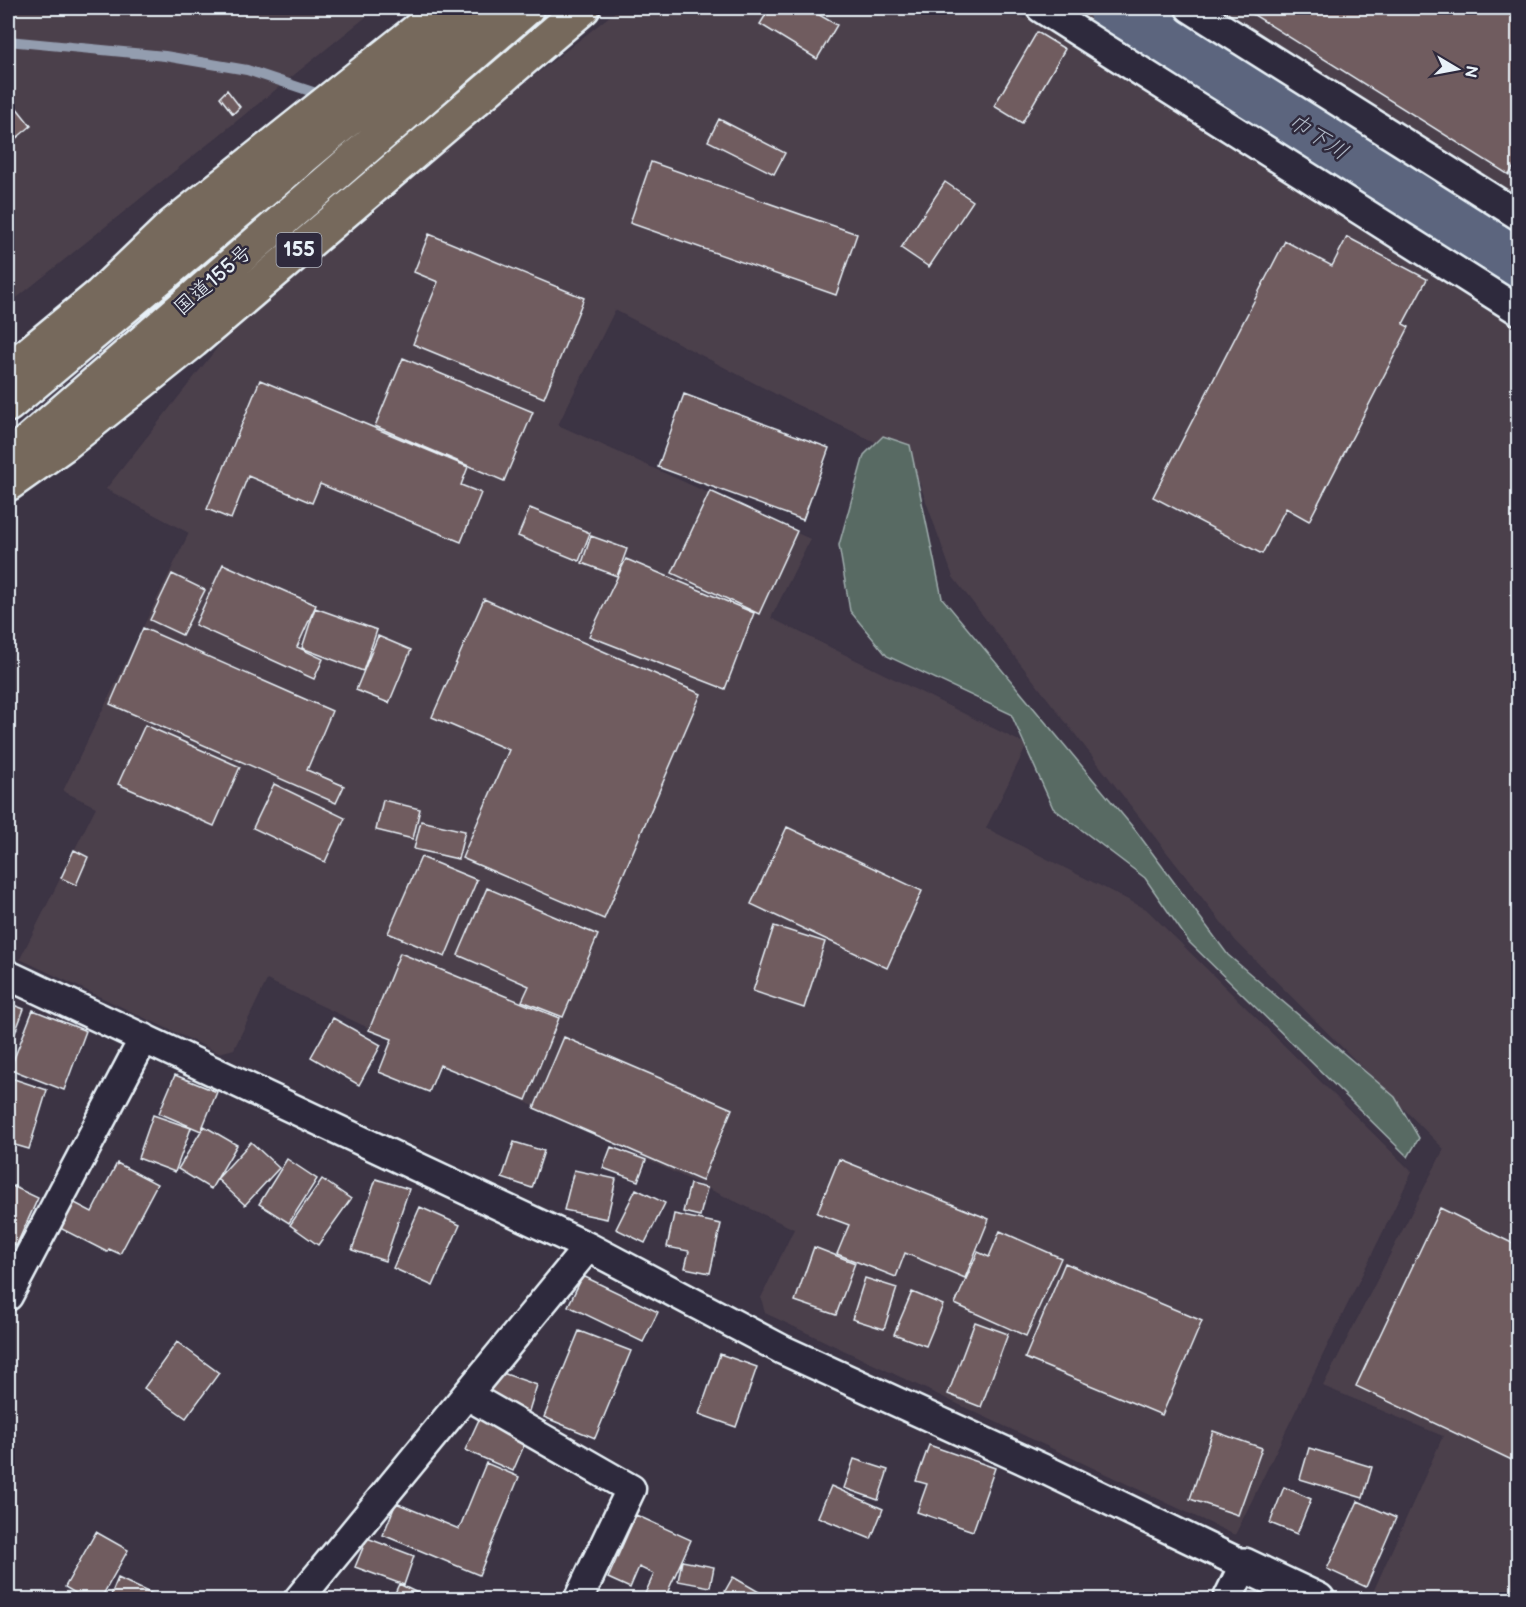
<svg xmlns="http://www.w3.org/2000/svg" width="1526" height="1607" font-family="'Balsamiq Sans','Klee One',sans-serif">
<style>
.built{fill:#4c404c}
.green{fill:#586b64;stroke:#a0aeae;stroke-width:1.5}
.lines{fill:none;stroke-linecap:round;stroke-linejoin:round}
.stream{stroke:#939daf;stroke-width:10}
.river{stroke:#5b657e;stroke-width:58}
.building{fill:#705b5e;stroke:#e8f1f8;stroke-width:1.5}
.minor-casing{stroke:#e8f1f8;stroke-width:33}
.tertiary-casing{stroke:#e8f1f8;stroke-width:38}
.trunk-casing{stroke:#e8f1f8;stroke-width:38}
.minor{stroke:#2f2a3d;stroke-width:28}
.tertiary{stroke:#2f2a3d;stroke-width:33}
.trunk{stroke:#76695c;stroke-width:33}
.labels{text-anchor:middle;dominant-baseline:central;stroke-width:5;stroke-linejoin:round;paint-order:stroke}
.shield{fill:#2f2a3d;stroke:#b0b5c0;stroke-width:1.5}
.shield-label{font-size:20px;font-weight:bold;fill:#e8f1f8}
.street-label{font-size:21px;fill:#e8f1f8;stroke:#2f2a3d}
.water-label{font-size:22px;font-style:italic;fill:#b0b9c7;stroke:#2f2a3d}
</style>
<rect width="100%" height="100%" fill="#3c3444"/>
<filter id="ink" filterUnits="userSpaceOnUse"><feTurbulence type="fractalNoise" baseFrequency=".0167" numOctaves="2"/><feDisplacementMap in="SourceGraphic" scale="12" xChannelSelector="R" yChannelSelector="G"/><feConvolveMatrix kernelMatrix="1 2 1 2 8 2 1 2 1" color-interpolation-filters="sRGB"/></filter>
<g filter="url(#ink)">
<!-- built -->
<path class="built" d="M8,8H377L8,305Z
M620,8H1007L1025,19L1034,8H1518V1582L1511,1599H1370L1443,1436L1323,1386L1444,1149L1235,940L953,577L911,459L787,400L615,310L558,425L810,539L771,618L1027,745L986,828L1146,909L1412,1172L1235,1535L765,1313L761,1298L794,1229L267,980L234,1049L219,1053L20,959L96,807L63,791L189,533L106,489L262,291Z"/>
<!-- green -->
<path class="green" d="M883,436L910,445L942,598L1136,831L1228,955L1395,1097L1419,1138L1408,1157L1189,942L1145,878L1053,808L1011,714L887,656L850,611L839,545L864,455Z"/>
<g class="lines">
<!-- stream -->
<path class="stream" d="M8,41L165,56L247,70L313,92"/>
<!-- river -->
<path class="river" d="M1117,8L1518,267"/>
</g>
<!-- building -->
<path class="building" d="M770,8H807L837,25L817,59L760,24Z
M1243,8H1518V160L1509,175Z
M1037,32L1065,49L1022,123L994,106Z
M227,90L240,107L233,114L220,97Z
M8,97L31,126L8,145Z
M719,119L785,153L774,174L708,141Z
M651,162L857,234L836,295L630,223Z
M945,182L973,201L929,267L901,248Z
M429,234L584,298L544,398L413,344L438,282L414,272Z
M1347,237L1427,279L1403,324L1409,327L1309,521L1286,508L1262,554L1153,497L1285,241L1332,266Z
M403,358L533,412L504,481L375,426Z
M260,380L468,467L461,485L481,493L461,542L320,484L312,503L248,476L231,519L207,509Z
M684,394L829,448L803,520L658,467Z
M710,491L797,531L759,614L672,573Z
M530,508L590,533L579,561L518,536Z
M591,536L627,549L617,576L582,563Z
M626,559L754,613L725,689L589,636Z
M223,564L316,605L297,647L323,659L314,679L195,625Z
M172,574L205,590L182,635L150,620Z
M484,599L701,694L604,919L462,858L509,750L432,717Z
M315,608L377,630L363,671L302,648Z
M143,628L332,711L307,770L344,786L336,803L110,704Z
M378,636L411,650L389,703L356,690Z
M145,725L240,767L214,826L118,784Z
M274,784L345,818L325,862L253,828Z
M383,800L420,809L413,839L376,830Z
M421,821L465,831L458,859L414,849Z
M787,827L922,891L887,968L751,904Z
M74,850L88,857L76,885L61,878Z
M421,857L477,880L445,957L388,933Z
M487,888L598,935L563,1017L522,1001L529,986L458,955Z
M774,926L825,942L804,1008L753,991Z
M400,953L559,1018L526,1100L440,1065L429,1092L379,1072L392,1039L369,1030Z
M8,1003L24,1009L15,1033L8,1030Z
M33,1010L86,1031L64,1090L10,1069Z
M333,1018L381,1045L359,1085L311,1057Z
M564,1037L732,1109L702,1181L534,1108Z
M175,1075L217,1092L201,1131L159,1113Z
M8,1077L47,1090L29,1149L8,1143Z
M153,1115L191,1128L175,1172L138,1158Z
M204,1126L237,1145L211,1189L178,1169Z
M251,1142L279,1168L245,1205L217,1179Z
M514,1142L544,1151L532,1188L502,1178Z
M611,1147L646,1160L638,1181L603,1168Z
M287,1159L317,1179L289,1223L259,1204Z
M839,1159L989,1219L965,1278L905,1253L896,1277L837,1254L849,1225L817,1213Z
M117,1163L157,1184L120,1254L109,1249L107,1252L58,1227L71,1201L92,1212Z
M574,1170L616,1179L607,1219L564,1210Z
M322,1179L351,1199L318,1245L290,1225Z
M376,1179L409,1189L385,1261L352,1250Z
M8,1184L38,1198L16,1246L8,1242Z
M690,1184L707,1188L700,1216L683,1212Z
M636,1189L665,1203L645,1243L616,1229Z
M420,1207L460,1225L433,1286L393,1268Z
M1440,1208L1518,1246V1463L1356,1386Z
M674,1214L721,1224L710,1273L685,1268L689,1251L667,1247Z
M1000,1231L1061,1258L1026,1336L955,1304L978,1252L989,1257Z
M814,1247L855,1263L836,1315L795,1301Z
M1065,1263L1202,1321L1162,1415L1025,1358Z
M583,1276L658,1312L643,1342L568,1306Z
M865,1278L897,1288L884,1329L852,1319Z
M912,1292L943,1305L926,1346L894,1334Z
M975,1322L1008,1334L981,1407L948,1394Z
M579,1331L631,1351L595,1438L544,1417Z
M177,1342L219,1373L186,1418L144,1388Z
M720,1354L757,1367L736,1427L699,1414Z
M491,1369L537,1385L528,1414L481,1398Z
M482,1413L529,1434L513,1471L465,1450Z
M1213,1431L1262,1448L1238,1515L1190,1499Z
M929,1445L995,1468L973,1531L917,1512L927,1484L916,1481Z
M1309,1448L1372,1467L1363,1498L1300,1479Z
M854,1459L888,1470L878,1500L844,1488Z
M486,1463L519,1477L479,1575L383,1535L396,1503L459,1529Z
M831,1486L883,1509L871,1539L818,1517Z
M1284,1487L1311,1499L1297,1534L1270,1523Z
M1358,1501L1396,1518L1366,1587L1327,1569Z
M636,1515L691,1540L668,1591L687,1600H642L654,1574L639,1567L630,1588L608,1578Z
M96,1532L128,1550L100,1600H87L65,1587Z
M367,1538L414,1556L404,1585L355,1567Z
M682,1561L714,1567L710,1587L678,1581Z
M733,1577L773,1600H720Z
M118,1578L152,1594L150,1600H109Z
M399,1584L432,1600H392Z"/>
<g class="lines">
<defs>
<path id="minor" d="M1041,8L1518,310
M1190,8L1518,215
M8,975L588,1247L783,1350L1046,1470L1244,1565L1227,1600
M8,1296L144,1038
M467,1395L631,1489L578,1600
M298,1600L588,1247"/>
<path id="tertiary" d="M1244,1565L1318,1600"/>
<path id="trunk" d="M8,371L100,295L173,225L445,8
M8,405L481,8
M8,459L527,8
M8,484L63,445L193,341L583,8"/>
</defs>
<!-- minor casing -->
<use href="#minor" class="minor-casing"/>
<!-- tertiary casing -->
<use href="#tertiary" class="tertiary-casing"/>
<!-- trunk casing -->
<use href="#trunk" class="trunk-casing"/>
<!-- minor -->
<use href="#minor" class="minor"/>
<!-- tertiary -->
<use href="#tertiary" class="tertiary"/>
<!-- trunk -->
<use href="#trunk" class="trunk"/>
</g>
</g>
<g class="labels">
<!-- shield labels -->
<rect class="shield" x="276.5" y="233" width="45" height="34" rx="4.5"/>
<g class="shield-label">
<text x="299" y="250">155</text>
</g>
<!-- street labels -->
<g class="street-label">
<text transform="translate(213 280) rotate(-41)">国道155号</text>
</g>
<!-- water labels -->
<g class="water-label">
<text transform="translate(1318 137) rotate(33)">巾下川</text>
</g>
</g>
<!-- margin -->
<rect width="1526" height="1607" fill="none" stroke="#2f2a3d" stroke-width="30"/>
<rect x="15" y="15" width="1496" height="1577" fill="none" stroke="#e8f1f8" stroke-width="2" filter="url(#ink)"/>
<!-- north arrow -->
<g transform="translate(1457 69) rotate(100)" stroke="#2f2a3d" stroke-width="4.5" paint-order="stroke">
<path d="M0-4.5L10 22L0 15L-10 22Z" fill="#e8f1f8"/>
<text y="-9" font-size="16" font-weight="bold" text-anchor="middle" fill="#e8f1f8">N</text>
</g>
</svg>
